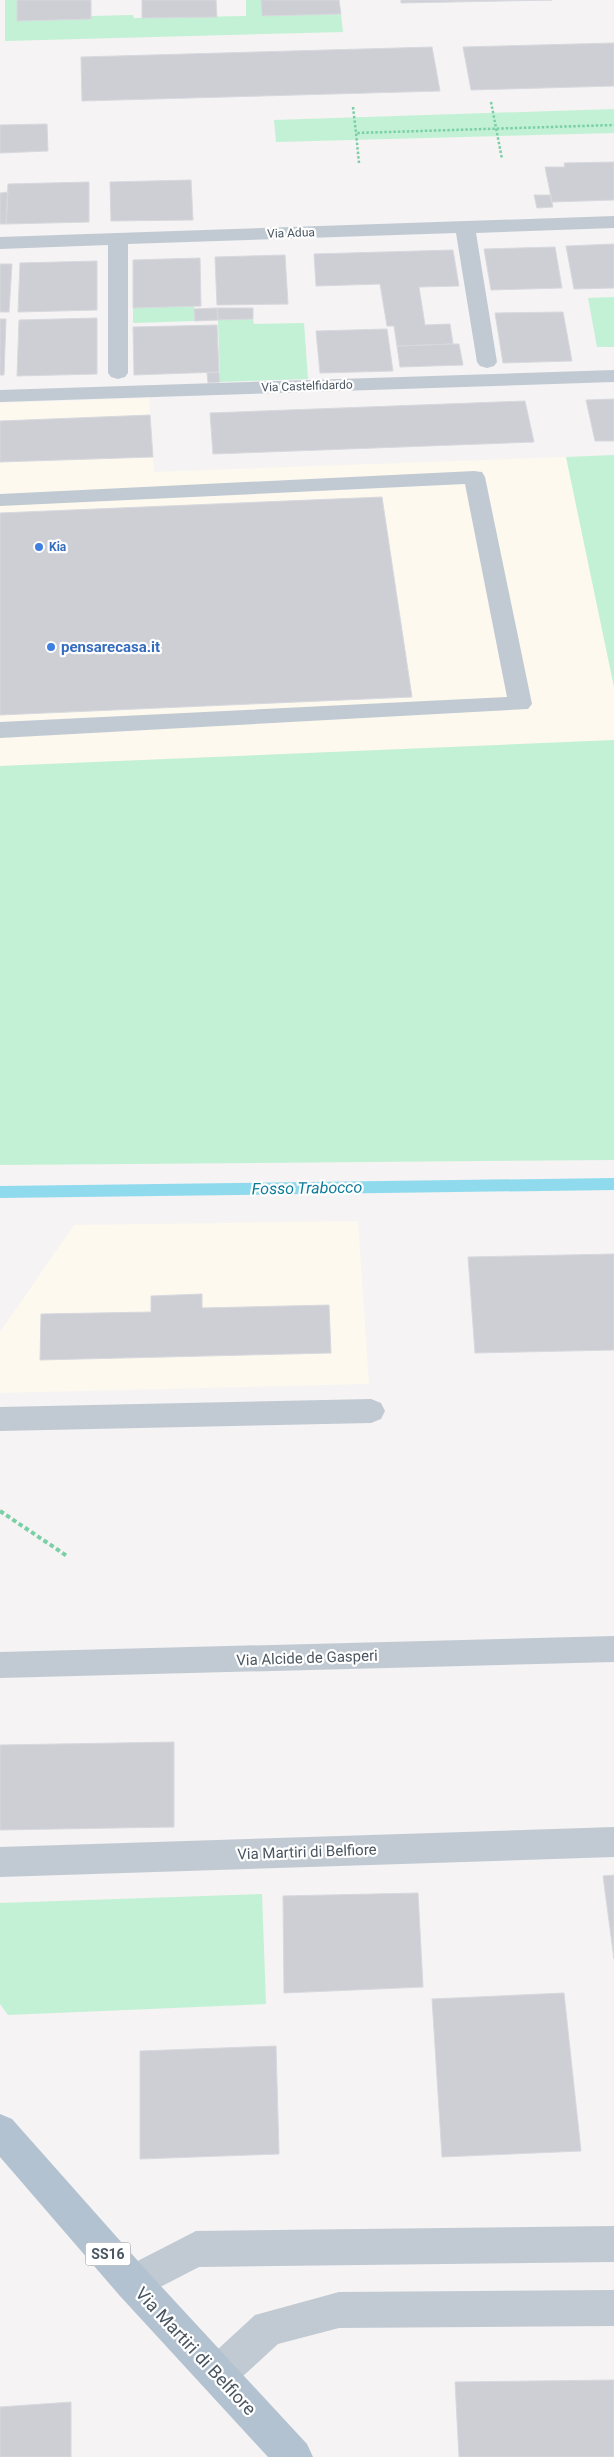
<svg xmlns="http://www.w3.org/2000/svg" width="614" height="2457" font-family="Roboto,sans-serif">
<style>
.commercial{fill:#fdf9ef}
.green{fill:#c3f1d5}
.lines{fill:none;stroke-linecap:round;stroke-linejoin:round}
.stream{fill:#90daee;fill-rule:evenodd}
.building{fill:#cdcfd5;stroke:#d7d9de}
.path-far1{stroke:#7ad0a6;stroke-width:2.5;stroke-dasharray:2.5 2;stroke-linecap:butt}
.path{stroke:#7ad0a6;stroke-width:4;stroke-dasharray:4.5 3;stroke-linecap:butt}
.minor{fill:#c1cad2;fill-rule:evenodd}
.major{fill:#b3c2d1;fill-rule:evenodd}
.shop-dot{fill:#3f7fe0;stroke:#fff;stroke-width:2}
.labels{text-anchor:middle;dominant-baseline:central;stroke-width:4.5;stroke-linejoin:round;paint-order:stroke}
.far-street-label{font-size:12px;fill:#4a5661;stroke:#fff}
.far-shop-label{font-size:12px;font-weight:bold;fill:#366cbe;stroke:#fff;text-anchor:start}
.shield{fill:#fff;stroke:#808990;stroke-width:1}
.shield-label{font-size:14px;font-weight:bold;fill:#4a5661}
.shop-label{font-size:15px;font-weight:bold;fill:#366cbe;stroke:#fff;text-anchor:start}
.street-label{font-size:15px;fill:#4a5661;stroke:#fff}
.water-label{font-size:16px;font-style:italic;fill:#0c7c9b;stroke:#fff}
.near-street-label{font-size:18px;fill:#4a5661;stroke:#fff}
</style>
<rect width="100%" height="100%" fill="#f5f3f3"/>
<!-- commercial -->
<path class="commercial" d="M149,398L154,472L566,457L614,687V740L0,766V403Z
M358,1221L369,1384L0,1393V1332L74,1225Z"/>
<!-- green -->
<path class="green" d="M5,0H17L18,21L91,19V16L133,15L134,18L246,16V0H261L262,16L341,14L343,32L5,41Z
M614,109V133L276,142L274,120Z
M614,297V347H597L588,298Z
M194,306L195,321L133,323V308Z
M253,319L254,324L304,323L308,379L220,382L218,320Z
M614,455V687L566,457Z
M614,740V1160L0,1165V766Z
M262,1894L266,2004L8,2015L0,2004V1903Z"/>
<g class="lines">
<!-- stream -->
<path class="stream" d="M614,1178V1190L0,1198V1186Z"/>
</g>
<!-- building -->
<path class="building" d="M17,0H91V19L17,21Z
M142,0H216L217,17L142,18Z
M261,0H339L341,14L262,16Z
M401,0H552L401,3Z
M614,43V86L471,90L463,47Z
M432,47L440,91L82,101L81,57Z
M47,124L48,151L0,153V125Z
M614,162V200L552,202L545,167H565L564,163Z
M191,180L193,220L111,221L110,182Z
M89,182V222L6,224L8,184Z
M8,192L6,224H0V193Z
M534,195H550L553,207L537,208Z
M614,244V288L574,289L566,246Z
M555,247L562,288L491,290L484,249Z
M453,250L459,286L419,287L425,325L450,324L453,344L397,346L394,326H387L380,284L316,286L314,254Z
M285,255L288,304L217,305L215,257Z
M200,258L201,306L133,308V260Z
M97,261V310L18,312L20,263Z
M0,264H12L9,312H0Z
M217,308H253V319L218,320Z
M217,308L218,320L195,321L194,309Z
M563,312L572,361L503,363L495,313Z
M97,318V374L17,376L19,320Z
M0,319H6L4,375H0Z
M217,325L219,372L134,375L133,327Z
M387,329L393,371L320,373L316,331Z
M453,344H459L463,365L400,367L397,346Z
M219,372L220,382L208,383L207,373Z
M614,399V441H595L586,400Z
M525,401L534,442L213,454L210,413Z
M150,415L153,457L0,462V421Z
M382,497L412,697L0,715V513Z
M614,1254V1350L475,1353L468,1257Z
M202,1294V1308L329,1305L331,1353L40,1360L41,1314L151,1312V1296Z
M174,1742V1827L0,1830V1745Z
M614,1875V1959L603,1876Z
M418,1893L423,1987L284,1993L283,1896Z
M564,1993L581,2151L442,2157L432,1999Z
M276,2046L279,2154L140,2159V2051Z
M614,2380V2457H459L455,2382Z
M71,2402V2457H0V2407Z"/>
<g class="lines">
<!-- path-far1 -->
<path class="path-far1" d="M491,102L502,159
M353,107L356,133
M359,163L356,133L614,125"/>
<!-- path -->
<path class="path" d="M0,1511L67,1556"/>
<!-- minor -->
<path class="minor" d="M614,216V228L476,233L497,362L494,366L487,368L480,366L477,362L456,233L128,244V373L125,377L118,379L111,377L108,373V245L0,249V237Z
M614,370V382L0,402V390Z
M474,471L482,472L485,477L532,704L528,709L0,738V722L507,697L465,484L0,506V494Z
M371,1399L381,1403L385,1411L381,1419L371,1423L0,1431V1407Z
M614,1636V1662L0,1678V1652Z
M614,1827V1857L0,1877V1847Z
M614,2226V2262L199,2267L133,2301L120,2296L115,2283L120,2270L196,2231Z
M614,2290V2326L339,2328L278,2344L231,2387L218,2392L205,2387L200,2374L205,2361L255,2315L339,2292Z"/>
<!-- major -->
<path class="major" d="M0,2114L12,2119L146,2270L307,2444L313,2457H268L120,2296L0,2157Z"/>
</g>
<!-- markers -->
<g class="shop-dot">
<circle cx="39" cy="547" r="5"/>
<circle cx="51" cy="647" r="5"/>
</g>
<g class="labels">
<!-- far-street labels -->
<g class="far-street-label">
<text transform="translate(291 233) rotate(-2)">Via Adua</text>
<text transform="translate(307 386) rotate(-2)">Via Castelfidardo</text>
</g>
<!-- far-shop labels -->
<g class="far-shop-label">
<text x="49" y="547">Kia</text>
</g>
<!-- shield labels -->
<rect class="shield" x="85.5" y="2242.5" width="45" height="23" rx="4"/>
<g class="shield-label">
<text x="108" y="2254">SS16</text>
</g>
<!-- shop labels -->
<g class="shop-label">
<text x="61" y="647">pensarecasa.it</text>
</g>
<!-- street labels -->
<g class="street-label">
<text transform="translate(307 1658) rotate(-2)">Via Alcide de Gasperi</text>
<text transform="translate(307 1852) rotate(-2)">Via Martiri di Belfiore</text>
</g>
<!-- water labels -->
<g class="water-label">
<text transform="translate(307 1188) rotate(-1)">Fosso Trabocco</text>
</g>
<!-- near-street labels -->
<g class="near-street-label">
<text transform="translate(196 2351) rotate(47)">Via Martiri di Belfiore</text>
</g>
</g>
</svg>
